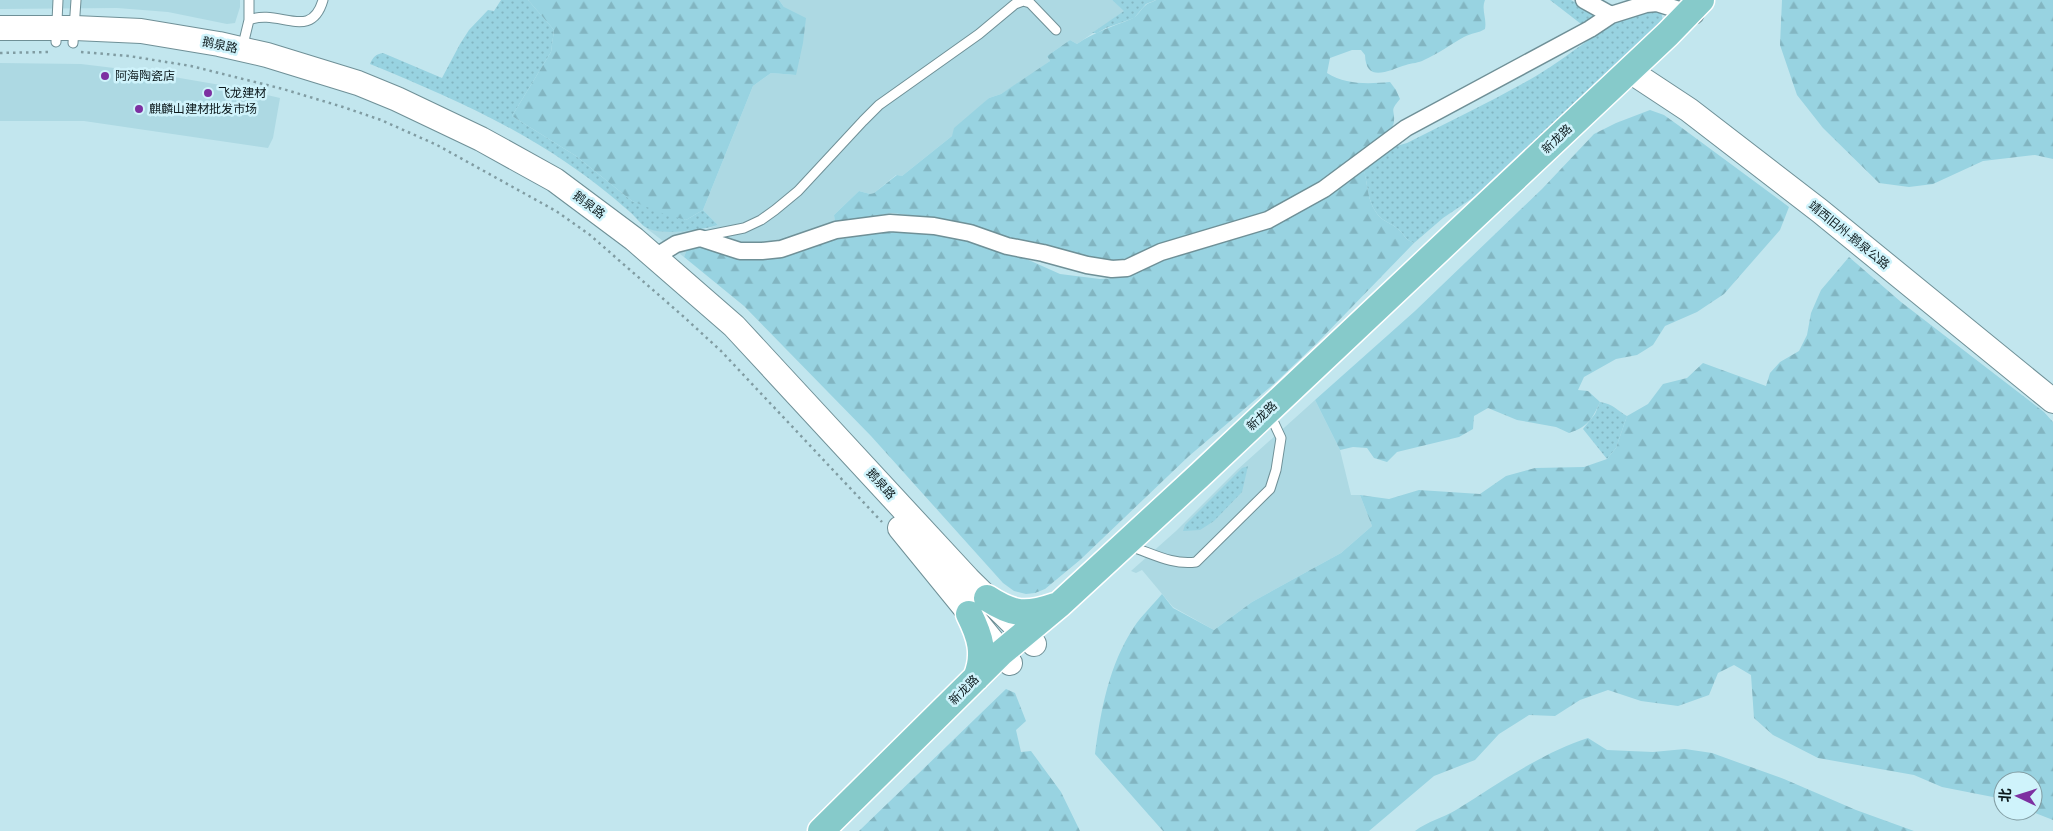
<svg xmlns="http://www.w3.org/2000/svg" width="2053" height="831" font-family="Arial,'Noto Sans SC',sans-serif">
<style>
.built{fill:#add9e3}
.green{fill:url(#green-dots)}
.forest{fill:url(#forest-firs)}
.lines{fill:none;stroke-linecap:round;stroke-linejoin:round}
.lane-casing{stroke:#6f9097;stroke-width:11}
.street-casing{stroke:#6f9097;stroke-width:19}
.secondary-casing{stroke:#6f9097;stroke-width:26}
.primary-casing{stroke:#fff;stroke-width:29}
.path{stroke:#809ca2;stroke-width:2.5;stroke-dasharray:2.5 4;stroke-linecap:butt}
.lane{stroke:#fff;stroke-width:9}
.street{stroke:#fff;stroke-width:16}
.secondary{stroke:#fff;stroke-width:24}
.primary{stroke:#86caca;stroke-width:26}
.poi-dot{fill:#7d30a1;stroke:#cff3fb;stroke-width:2}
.labels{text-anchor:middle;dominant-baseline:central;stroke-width:5;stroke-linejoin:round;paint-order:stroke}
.street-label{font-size:12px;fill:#0d1a1d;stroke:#cff3fb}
.poi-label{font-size:12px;fill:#0d1a1d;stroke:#cff3fb;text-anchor:start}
</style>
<defs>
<pattern id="green-dots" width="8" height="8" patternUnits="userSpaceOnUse" patternTransform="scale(1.25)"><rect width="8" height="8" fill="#98d3e1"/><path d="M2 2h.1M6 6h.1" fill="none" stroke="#82b5c1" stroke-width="1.8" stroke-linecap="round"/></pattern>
<pattern id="forest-firs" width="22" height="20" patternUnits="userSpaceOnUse" patternTransform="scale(1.25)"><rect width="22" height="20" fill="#98d3e1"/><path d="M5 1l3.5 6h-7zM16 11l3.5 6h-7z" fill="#82b5c1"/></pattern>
</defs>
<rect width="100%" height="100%" fill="#c2e6ee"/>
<!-- built -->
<path class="built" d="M0,0H240V7L235,23L227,24L168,12L117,8L0,9Z
M779,0H1112L1125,11L1077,44L1070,40L1047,56L1050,61L1034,73L1001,94L989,98L952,136L902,176L896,175L874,193L870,194L859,191L834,215L835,222L782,243L687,249L684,257L646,228L658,231H691L704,230L718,225L703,210L753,86L771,73L796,75L784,7Z
M0,63L81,64L139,71L232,87L280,98L273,138L268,148L84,121H0Z
M1315,400L1340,450L1351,495H1360L1372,526L1341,553L1252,602L1214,630L1173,607L1142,570L1136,573L1131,571L1176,531L1237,470Z"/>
<!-- green -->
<path class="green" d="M501,0H528L554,30L551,52L512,116L576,156L632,201L686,220L703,210L718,225C703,230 661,236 647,228C641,225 636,217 630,212C611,195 589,178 567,163C506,121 438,92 370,64C373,57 376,54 383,53L442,78L460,44L469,30L488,10L494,11Z
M1112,0H1156L1146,4L1134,18L1106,28L1097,33H1092L1124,11Z
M1550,0H1571L1597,15L1585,27Z
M1652,9L1661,12L1663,21L1492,185L1443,218L1414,243C1406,240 1406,237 1400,231C1395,225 1387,223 1381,218C1366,203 1369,186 1363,168L1393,147L1407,143C1450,121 1494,100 1536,76C1575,53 1607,20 1652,9Z
M1600,402C1614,404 1616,410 1627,416L1616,448L1607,459L1583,429L1595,414Z
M1248,466L1242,492L1214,521L1200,530L1183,531L1185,525L1242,468Z"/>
<!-- forest -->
<path class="forest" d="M528,0H779L784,7L806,18L803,43L796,75L771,73L753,86L703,210L686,220L664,214L632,201L576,156L512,116L551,52L554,30Z
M1156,0H1485C1481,10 1487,18 1485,29C1479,33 1471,33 1464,37C1451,44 1438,54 1424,60C1419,63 1412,63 1406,65C1389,70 1366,84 1365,55L1361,50H1352L1330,58L1327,73C1346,85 1368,84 1390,82L1396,90L1400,99C1389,112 1395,109 1394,121C1394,125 1390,130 1389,133L1319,185L1272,212L1134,256L1108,263L1035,246L969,224L942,219L892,213L835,222L834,215L859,191L870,194L874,193L897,175L902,176L952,136L954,128L989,98L1001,94L1050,61L1047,56L1070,40L1077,44C1094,32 1112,27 1131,19C1139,16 1140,9 1146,5C1148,3 1153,2 1156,0Z
M1782,0H2053V159L2035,155L1983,161L1933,184L1909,187L1879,183L1823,128L1797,95L1780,45Z
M1650,110L1664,115L1678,125L1789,207L1780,230L1724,294L1697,312L1665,326L1653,345L1637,355L1616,359L1584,377L1578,390L1588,391L1600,402C1592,420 1587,427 1569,433L1556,427L1517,420L1488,408L1474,416L1473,429L1459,437L1397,452L1387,462L1374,458L1367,448L1353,447L1340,450L1315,400L1415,311L1542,189L1594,134L1616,123Z
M1363,167C1369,186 1366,203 1381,218C1387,223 1395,225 1400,231C1406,237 1406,240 1414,243L1317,343L1275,383L1189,456L1080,560L1045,589L1035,593L1026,594L1014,591L1003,583L871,436L744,306L684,257L687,249L695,243L726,255L742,258L859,235L886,232H929L953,236L1022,257L1060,274L1100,279L1116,278L1129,275L1169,257L1192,252L1219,242Z
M1849,257L1901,302L2044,412L2053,422V820L2030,811H2033V781H2003V799L1942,787L1914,775L1818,758L1773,735L1754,718L1751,675L1734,665L1718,673L1709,695L1678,706L1641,701L1608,690L1580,700L1555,716L1529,715L1499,734L1475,760L1434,776L1369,831H1163L1095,754C1101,709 1109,665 1134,627C1142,615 1153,605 1162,594L1173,608L1214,630L1252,602L1341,553L1372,526L1360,495L1389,499L1419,490L1480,494L1506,476L1535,468L1584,467L1607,459L1616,448L1627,416L1648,404L1663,384L1687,378L1703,363L1766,386L1770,373L1780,362L1799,351L1807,335L1811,313L1821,290Z
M1006,689L1015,693L1026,721L1016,730L1021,752L1031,751L1061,792L1080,831H859Z
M1588,738L1607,750L1653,752L1685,749L1712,753L1784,779L1856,810L1914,831H1415C1428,821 1443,818 1456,810C1498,784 1541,753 1588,738Z"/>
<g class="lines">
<defs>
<path id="lane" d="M249,20C279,8 311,42 323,0
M56,42L58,0
M73,43L76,0
M242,49L249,20V0
M704,236L744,228L761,220L775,210L798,191L863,121L879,105L979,34L1015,4L1023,1L1030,3L1056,30
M1138,549C1157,556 1175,565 1196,562L1270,489L1276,470L1281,438L1274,423"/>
<path id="street" d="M1584,0L1611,15L1646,4L1657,3L1695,15
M655,257L676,244L700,238L740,251H762L781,249L836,230L890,223L934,226L970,233L1007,246L1043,253L1087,265L1112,269L1127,268L1161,252L1268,220L1324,189L1406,128L1590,29L1611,15"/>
<path id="secondary" d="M0,28H75L141,31L219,44L267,55L358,83L397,99L481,139L555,180L634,239L734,326L968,579L1034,644
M1639,77L1689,110L1820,211L2053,401
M900,528L1010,663"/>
<path id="primary" d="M987,598C1013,615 1026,616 1055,606
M969,614C980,636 986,654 976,678
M821,831L1001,653L1060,604L1201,474L1668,34L1701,0"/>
</defs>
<!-- lane casing -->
<use href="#lane" class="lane-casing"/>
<!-- street casing -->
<use href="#street" class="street-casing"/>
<!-- secondary casing -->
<use href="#secondary" class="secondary-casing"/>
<!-- primary casing -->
<use href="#primary" class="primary-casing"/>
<!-- path -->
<path class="path" d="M81,52L129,56L191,66L283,89L343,107L381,120L437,145L556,211L590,235L684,317L721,351L882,522
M0,53L48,52"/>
<!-- lane -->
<use href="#lane" class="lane"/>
<!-- street -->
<use href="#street" class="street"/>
<!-- secondary -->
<use href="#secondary" class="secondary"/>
<!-- primary -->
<use href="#primary" class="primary"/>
</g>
<!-- markers -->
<g class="poi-dot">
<circle cx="105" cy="76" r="5"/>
<circle cx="208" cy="93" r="5"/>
<circle cx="139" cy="109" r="5"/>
</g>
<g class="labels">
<!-- street labels -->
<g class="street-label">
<text transform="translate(220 45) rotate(12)">鹅泉路</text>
<text transform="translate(1557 139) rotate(-43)">新龙路</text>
<text transform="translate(589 205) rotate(37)">鹅泉路</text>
<text transform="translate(1849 235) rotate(39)">靖西旧州-鹅泉公路</text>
<text transform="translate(1262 416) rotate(-43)">新龙路</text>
<text transform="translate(881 484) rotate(48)">鹅泉路</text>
<text transform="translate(964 690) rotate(-45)">新龙路</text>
</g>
<!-- poi labels -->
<g class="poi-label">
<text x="115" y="76">阿海陶瓷店</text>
<text x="218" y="93">飞龙建材</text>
<text x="149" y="109">麒麟山建材批发市场</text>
</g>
</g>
<!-- north arrow -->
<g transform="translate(2018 796) rotate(274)"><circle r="24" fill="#cff3fb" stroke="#819ca2"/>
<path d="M0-4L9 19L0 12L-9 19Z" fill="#7d30a1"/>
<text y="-8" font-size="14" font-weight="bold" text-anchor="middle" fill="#0d1a1d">北</text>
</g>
</svg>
